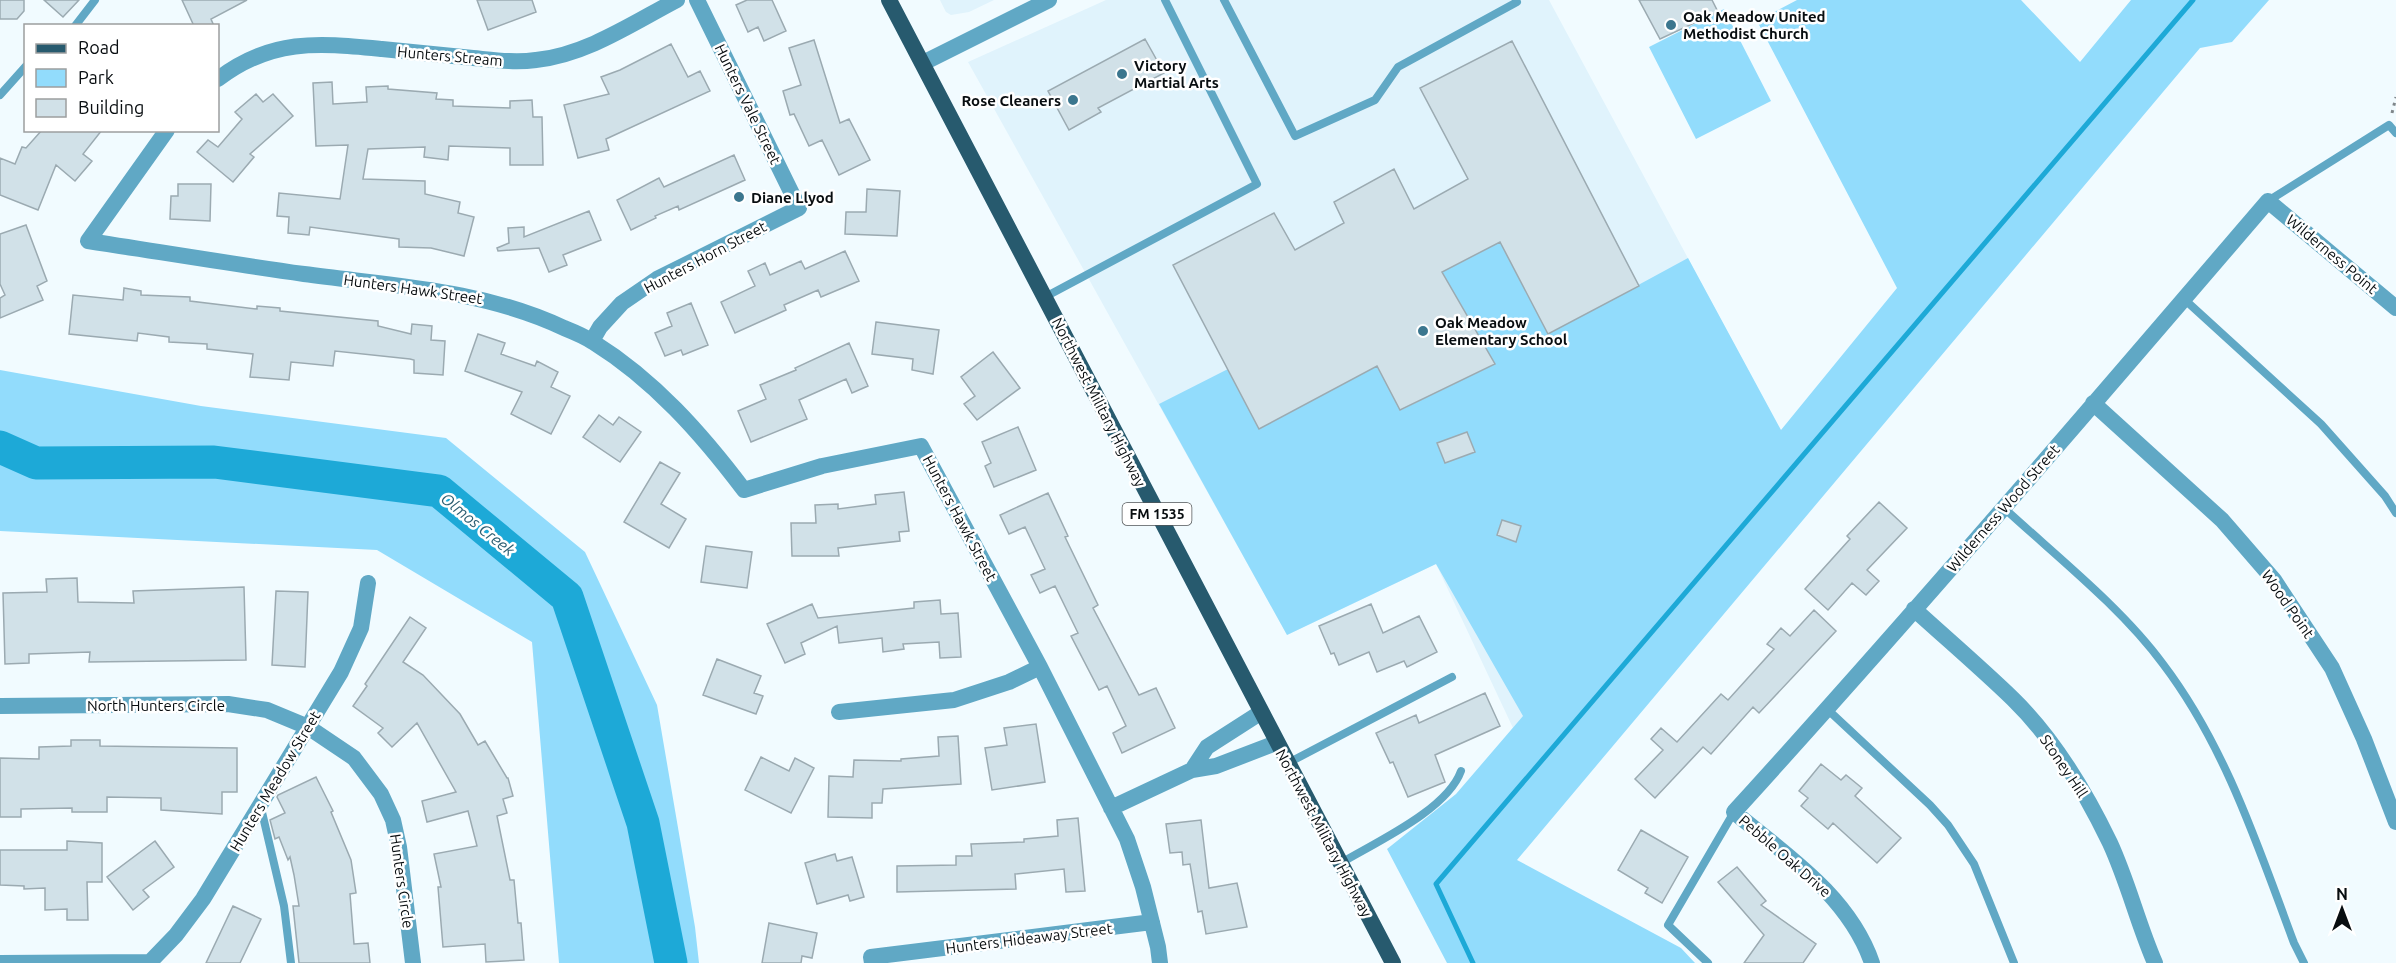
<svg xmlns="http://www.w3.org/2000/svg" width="2396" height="963" font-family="Ubuntu,sans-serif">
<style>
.built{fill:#e0f3fc}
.green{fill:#92dcfc}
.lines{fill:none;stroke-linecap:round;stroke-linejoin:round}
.stream{stroke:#1da9d7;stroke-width:5}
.river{stroke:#1da9d7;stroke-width:33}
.building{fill:#d1e1e8;stroke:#9baab1;stroke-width:1.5}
.path{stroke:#80878b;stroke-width:3;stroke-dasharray:3 4.5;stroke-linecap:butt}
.service{stroke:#60a8c5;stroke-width:8}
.minor{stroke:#60a8c5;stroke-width:16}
.primary{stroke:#275a6e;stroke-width:16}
.poi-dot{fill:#3b768e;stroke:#fff;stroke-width:2}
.labels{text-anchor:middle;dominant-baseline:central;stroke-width:5;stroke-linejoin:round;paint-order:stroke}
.shield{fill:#fff;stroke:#525658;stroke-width:1.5}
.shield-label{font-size:14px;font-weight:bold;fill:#080d10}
.poi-label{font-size:15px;font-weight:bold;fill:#080d10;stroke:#fff;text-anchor:start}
.street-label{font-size:15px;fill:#080d10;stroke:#fff}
.water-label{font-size:16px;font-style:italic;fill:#2c5e72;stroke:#fff}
</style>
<rect width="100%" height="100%" fill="#f1fbff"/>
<!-- built -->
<path class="built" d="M940,0H994L969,12L951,15L946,12Z
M1106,0H1549L1781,431L1513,728L1436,564L1287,635L968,62Z"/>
<!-- green -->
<path class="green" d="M1797,0H2021L2080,62L2131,0H2269L2232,42L2200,48L1517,860L1681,948L1695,963H1447L1387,849L1456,794L1523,716L1436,564L1287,635L1159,404L1228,369L1355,325L1401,410L1495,364L1442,272L1500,242L1548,334L1688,258L1781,430L1897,288L1757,21Z
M1724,9L1771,101L1696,139L1649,47Z
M0,370L201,406L446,438L585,552L657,705L695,927L699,963H559L532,642L377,550L0,531Z"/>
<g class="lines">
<!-- stream -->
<path class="stream" d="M1473,963L1436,884L2193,0"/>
<!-- river -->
<path class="river" d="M0,447L36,463L214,462L439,491L567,597L643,823L671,963"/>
</g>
<!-- building -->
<path class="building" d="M0,0H24V11L17,19H0Z
M44,0H79L63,17Z
M182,0H247L211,19L214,26H194Z
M477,0H532L536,12L488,30Z
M747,0H772L786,31L764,41L758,27L748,32L736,5Z
M1639,0H1712L1718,12L1660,39Z
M1145,39L1164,73L1098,108L1101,112L1069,130L1048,91Z
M814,40L840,123L849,119L870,160L839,175L822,140L809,146L794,114L790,115L783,91L801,85L789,48Z
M1512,41L1639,286L1548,334L1500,242L1442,272L1495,364L1400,410L1377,366L1259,429L1173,265L1274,213L1295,250L1344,223L1334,202L1394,169L1414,209L1468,179L1420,88Z
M671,44L688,77L700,71L710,91L606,139L609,150L578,158L564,105L609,94L601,77L620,70Z
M332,82L333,104L367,102L366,87L388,86V89L437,93L436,99L453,100V106L510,108V101L532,100L533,117H542L543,165H510V148L449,146L448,160L424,157L425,147L368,149L363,179L425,181V194L460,202L458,213L474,217L464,256L431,248L399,247V239L310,227L309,235L288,233L289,217L277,216L279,193L340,199L348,145L316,146L313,83Z
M256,94L263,102L273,94L293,116L250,154L254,157L233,182L197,152L208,140L218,147L242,119L235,112Z
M42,130H102L83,154L92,161L75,181L56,165L38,210L0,195V158L15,164L22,147L26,148Z
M734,155L745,180L679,210L678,206L655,216L656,218L631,230L617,200L659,178L664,187Z
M178,184H211L210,221L170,219L171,196H178Z
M867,189L900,191L897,236L845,234L846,212H866Z
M589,211L601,240L563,255L567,265L549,272L539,248L498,251L497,248L509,243L508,228L524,227V237Z
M26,225L47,281L37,286L43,300L0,318V298L5,295L0,284V234Z
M845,251L859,281L821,297L818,290L784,305L786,310L735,333L721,302L755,286L748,271L765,263L770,275L801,261L805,269Z
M124,288L141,291V295L190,297V301L257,309V306L280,308V311L378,321V326L411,334L412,324L432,326L431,340L445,341L443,375L414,373V360L410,359L335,351L333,366L291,362L289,380L250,377L253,354L207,349V344L169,342V337L138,333L137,341L69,334L73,295L123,300Z
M691,303L708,345L683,355L681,350L665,356L655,333L672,326L667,313Z
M876,322L939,330L933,374L912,370L913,359L872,354Z
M478,334L505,343L501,354L535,366L537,361L558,372L551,387L570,396L551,434L511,414L522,392L465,371Z
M849,343L868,386L852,393L846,379L799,400L807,419L751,442L738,411L766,399L760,385L796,370L795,368Z
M993,352L1020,388L977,420L964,404L975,396L961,377Z
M599,415L613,425L619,417L641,432L620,462L583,437Z
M1018,427L1036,470L994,487L985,466L991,463L982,442Z
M1467,432L1475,452L1445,463L1437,443Z
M660,462L680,473L661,504L686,519L669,548L624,522Z
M904,492L909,531L899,532L900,541L838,548L839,556H792L791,523H816L815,505L838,504V509L876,504L875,495Z
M1048,493L1068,536L1065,537L1098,605L1093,608L1139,695L1156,688L1175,728L1122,753L1113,733L1126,726L1107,686L1099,690L1071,636L1078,633L1055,586L1040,593L1031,575L1045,569L1025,527L1009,534L1000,515Z
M1879,502L1907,528L1867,570L1879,581L1866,595L1852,583L1828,610L1805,589L1850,539L1847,536Z
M1502,520L1521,526L1516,542L1497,535Z
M706,546L752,552L747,588L701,582Z
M77,578L78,602L134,603L133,591L244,587L246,660L89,662L90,652L29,654V663L5,664L3,593L47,592L46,579Z
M276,591L308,592L305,667L272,665Z
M940,600L941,614L958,613L961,657L940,658L939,642L903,644L904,649L883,652L882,638L839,643L837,626L801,643L805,654L785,663L767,624L812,604L818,618L914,608V602Z
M1371,604L1383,633L1419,616L1437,652L1407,667L1404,661L1377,672L1369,652L1339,665L1334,653L1331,654L1319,626Z
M1814,610L1836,631L1759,713L1753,707L1711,754L1703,747L1655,798L1635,779L1663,750L1651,739L1661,728L1677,742L1721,694L1728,700L1774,649L1767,644L1781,628L1790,636Z
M410,617L426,628L403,662L423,675L460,714L478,745L485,741L507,778H508L513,796L503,799L507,813L497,816L510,880H514L518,923H521L524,960L486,962L485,944L443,947L438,887H441L434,854L477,846L468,811L427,822L422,801L456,792L417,723L392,747L378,733L383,728L353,706L367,686L365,684Z
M717,659L761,676L754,693L763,696L756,714L703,695Z
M1485,693L1500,726L1435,755L1445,782L1408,797L1393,762L1390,763L1376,733L1416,715L1419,723Z
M1036,724L1045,782L992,790L985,748L1007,745L1004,728Z
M958,736L961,784L883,789L882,803H872V818L828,817L829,776L853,777L854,760L901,761V759L939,756L938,737Z
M71,740H100V746L237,748V792H222V814L161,810V798L107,797V812H72V808L21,809V817H0V758L39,759V747L71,746Z
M761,757L789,771L795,758L814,768L791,813L745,790Z
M1821,764L1841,780L1846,775L1862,788L1855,796L1901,838L1877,863L1833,823L1828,829L1801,806L1808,798L1799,791Z
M316,777L333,811L331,812L351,860L356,893L350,894L354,944L368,943L370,963H299L293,906H299L294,875L290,857L288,860L279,837L275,839L270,820L285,813L277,797L278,795Z
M1078,818L1085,891L1066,892L1064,869L1015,874L1016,889L897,892V866L956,865V856H972L971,844L1024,842V839L1058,836L1057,820Z
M1201,820L1209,888L1237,883L1247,927L1206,934L1202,911L1198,912L1190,864L1183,865L1182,852L1170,853L1166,824Z
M1641,830L1688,857L1662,903L1645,893L1648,888L1618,870Z
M67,841L102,843V882H87L88,920H67V909L45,910V888L24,889V886L0,885V850H67Z
M155,841L174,867L143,890L149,897L133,910L107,877Z
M835,854L837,861L852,857L864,897L850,901L848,895L817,904L805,863Z
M1737,867L1766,901L1761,905L1816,944L1803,963H1744L1764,935L1718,882Z
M233,906L261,919L240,963H206Z
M769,923L817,933L812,958L802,956L801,963H762Z"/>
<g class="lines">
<!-- path -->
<path class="path" d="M2392,113L2396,97"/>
<!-- service -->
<path class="service" d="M1224,0L1295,136L1375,100L1398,67L1517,2L1516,0
M75,26L95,0
M0,95L26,66
M2268,201L2389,125L2396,133
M1045,297L1257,184L1165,0
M2184,299L2321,424L2385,496L2396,513
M2004,508C2056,556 2121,607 2163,664C2226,747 2258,847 2294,943L2304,963
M1827,709L1930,805L1948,825L1974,864L2014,963
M1288,763L1452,677
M261,808L284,906L291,963
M1341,863C1376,842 1447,810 1461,771
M1708,963L1668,925L1734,812"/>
<!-- minor -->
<path class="minor" d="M923,63L1049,0
M218,79C272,38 318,43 382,49C412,52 442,55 473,58C494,60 515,63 536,60C586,55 633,23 677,0
M167,130L88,241C160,252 232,264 304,274C393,286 481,289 564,328C574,332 584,336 593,342C654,380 701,433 744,490L822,466L921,446L1040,667L1127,839L1143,887L1158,947L1160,963
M592,341L600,327L622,303L657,279L799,208L697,0
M2093,403L2222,520L2274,580L2332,668L2364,739L2396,822
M1914,609C1947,639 1981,668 2013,699C2054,739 2085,791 2110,843C2128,882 2138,924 2155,963
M0,706L228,704L267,710L308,727L354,758L381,794L393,820L399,847L413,963
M839,712L954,700L1009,682L1040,667
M1192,770L1207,747L1260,713
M1111,808L1192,770L1216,766L1276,743
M150,962L176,935L203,899L341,672L361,628L368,583
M0,963L150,962
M872,963L871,957L1152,922
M1872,963C1849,896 1786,855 1734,812C1916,612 2092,406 2268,201L2396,308"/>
<!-- primary -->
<path class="primary" d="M889,0L1393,963"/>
</g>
<!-- markers -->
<g class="poi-dot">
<circle cx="1671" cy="25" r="6"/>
<circle cx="1122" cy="74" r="6"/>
<circle cx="1073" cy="100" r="6"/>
<circle cx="739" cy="197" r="6"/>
<circle cx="1423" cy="331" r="6"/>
</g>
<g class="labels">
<!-- shield labels -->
<rect class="shield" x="1122.5" y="503" width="69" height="22" rx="4.5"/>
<g class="shield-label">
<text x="1157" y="514">FM 1535</text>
</g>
<!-- poi labels -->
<g class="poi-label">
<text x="1683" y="16">Oak Meadow United<tspan x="1683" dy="17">Methodist Church</tspan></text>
<text x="1134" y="65">Victory<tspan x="1134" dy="17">Martial Arts</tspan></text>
<text x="1061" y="100" text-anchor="end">Rose Cleaners</text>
<text x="751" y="197">Diane Llyod</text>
<text x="1435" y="322">Oak Meadow<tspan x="1435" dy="17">Elementary School</tspan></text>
</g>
<!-- street labels -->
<g class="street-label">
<text transform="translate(450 56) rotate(5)">Hunters Stream</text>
<text transform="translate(748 104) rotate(64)">Hunters Vale Street</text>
<text transform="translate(2332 254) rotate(40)">Wilderness Point</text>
<text transform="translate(705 257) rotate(-28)">Hunters Horn Street</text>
<text transform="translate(413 289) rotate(8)">Hunters Hawk Street</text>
<text transform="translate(1099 402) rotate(63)">Northwest Military Highway</text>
<text transform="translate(2003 508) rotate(-49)">Wilderness Wood Street</text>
<text transform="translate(960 518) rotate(62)">Hunters Hawk Street</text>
<text transform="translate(2288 604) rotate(55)">Wood Point</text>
<text x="156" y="705">North Hunters Circle</text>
<text transform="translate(2064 766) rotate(56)">Stoney Hill</text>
<text transform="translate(275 781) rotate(-59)">Hunters Meadow Street</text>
<text transform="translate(1324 833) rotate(62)">Northwest Military Highway</text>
<text transform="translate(1785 856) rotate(41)">Pebble Oak Drive</text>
<text transform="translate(402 881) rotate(82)">Hunters Circle</text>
<text transform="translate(1029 938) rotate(-7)">Hunters Hideaway Street</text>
</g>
<!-- water labels -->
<g class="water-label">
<text transform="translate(478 524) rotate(39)">Olmos Creek</text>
</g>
</g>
<!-- legend -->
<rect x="24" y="24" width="195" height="108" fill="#ffffff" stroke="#9c9e9f" stroke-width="1.5"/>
<rect x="36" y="44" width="30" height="9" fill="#275a6e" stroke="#9c9e9f" stroke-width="1.5"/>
<text x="78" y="54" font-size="18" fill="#080d10">Road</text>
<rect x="36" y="69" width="30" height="18" fill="#92dcfc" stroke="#9c9e9f" stroke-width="1.5"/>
<text x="78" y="84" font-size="18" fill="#080d10">Park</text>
<rect x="36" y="99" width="30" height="18" fill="#d1e1e8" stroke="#9c9e9f" stroke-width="1.5"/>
<text x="78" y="114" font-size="18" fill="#080d10">Building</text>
<!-- north arrow -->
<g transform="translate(2342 909)" stroke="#ffffff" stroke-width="4.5" paint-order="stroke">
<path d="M0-4.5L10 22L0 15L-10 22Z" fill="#080d10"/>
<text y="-9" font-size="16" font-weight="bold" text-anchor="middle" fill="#080d10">N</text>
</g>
</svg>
